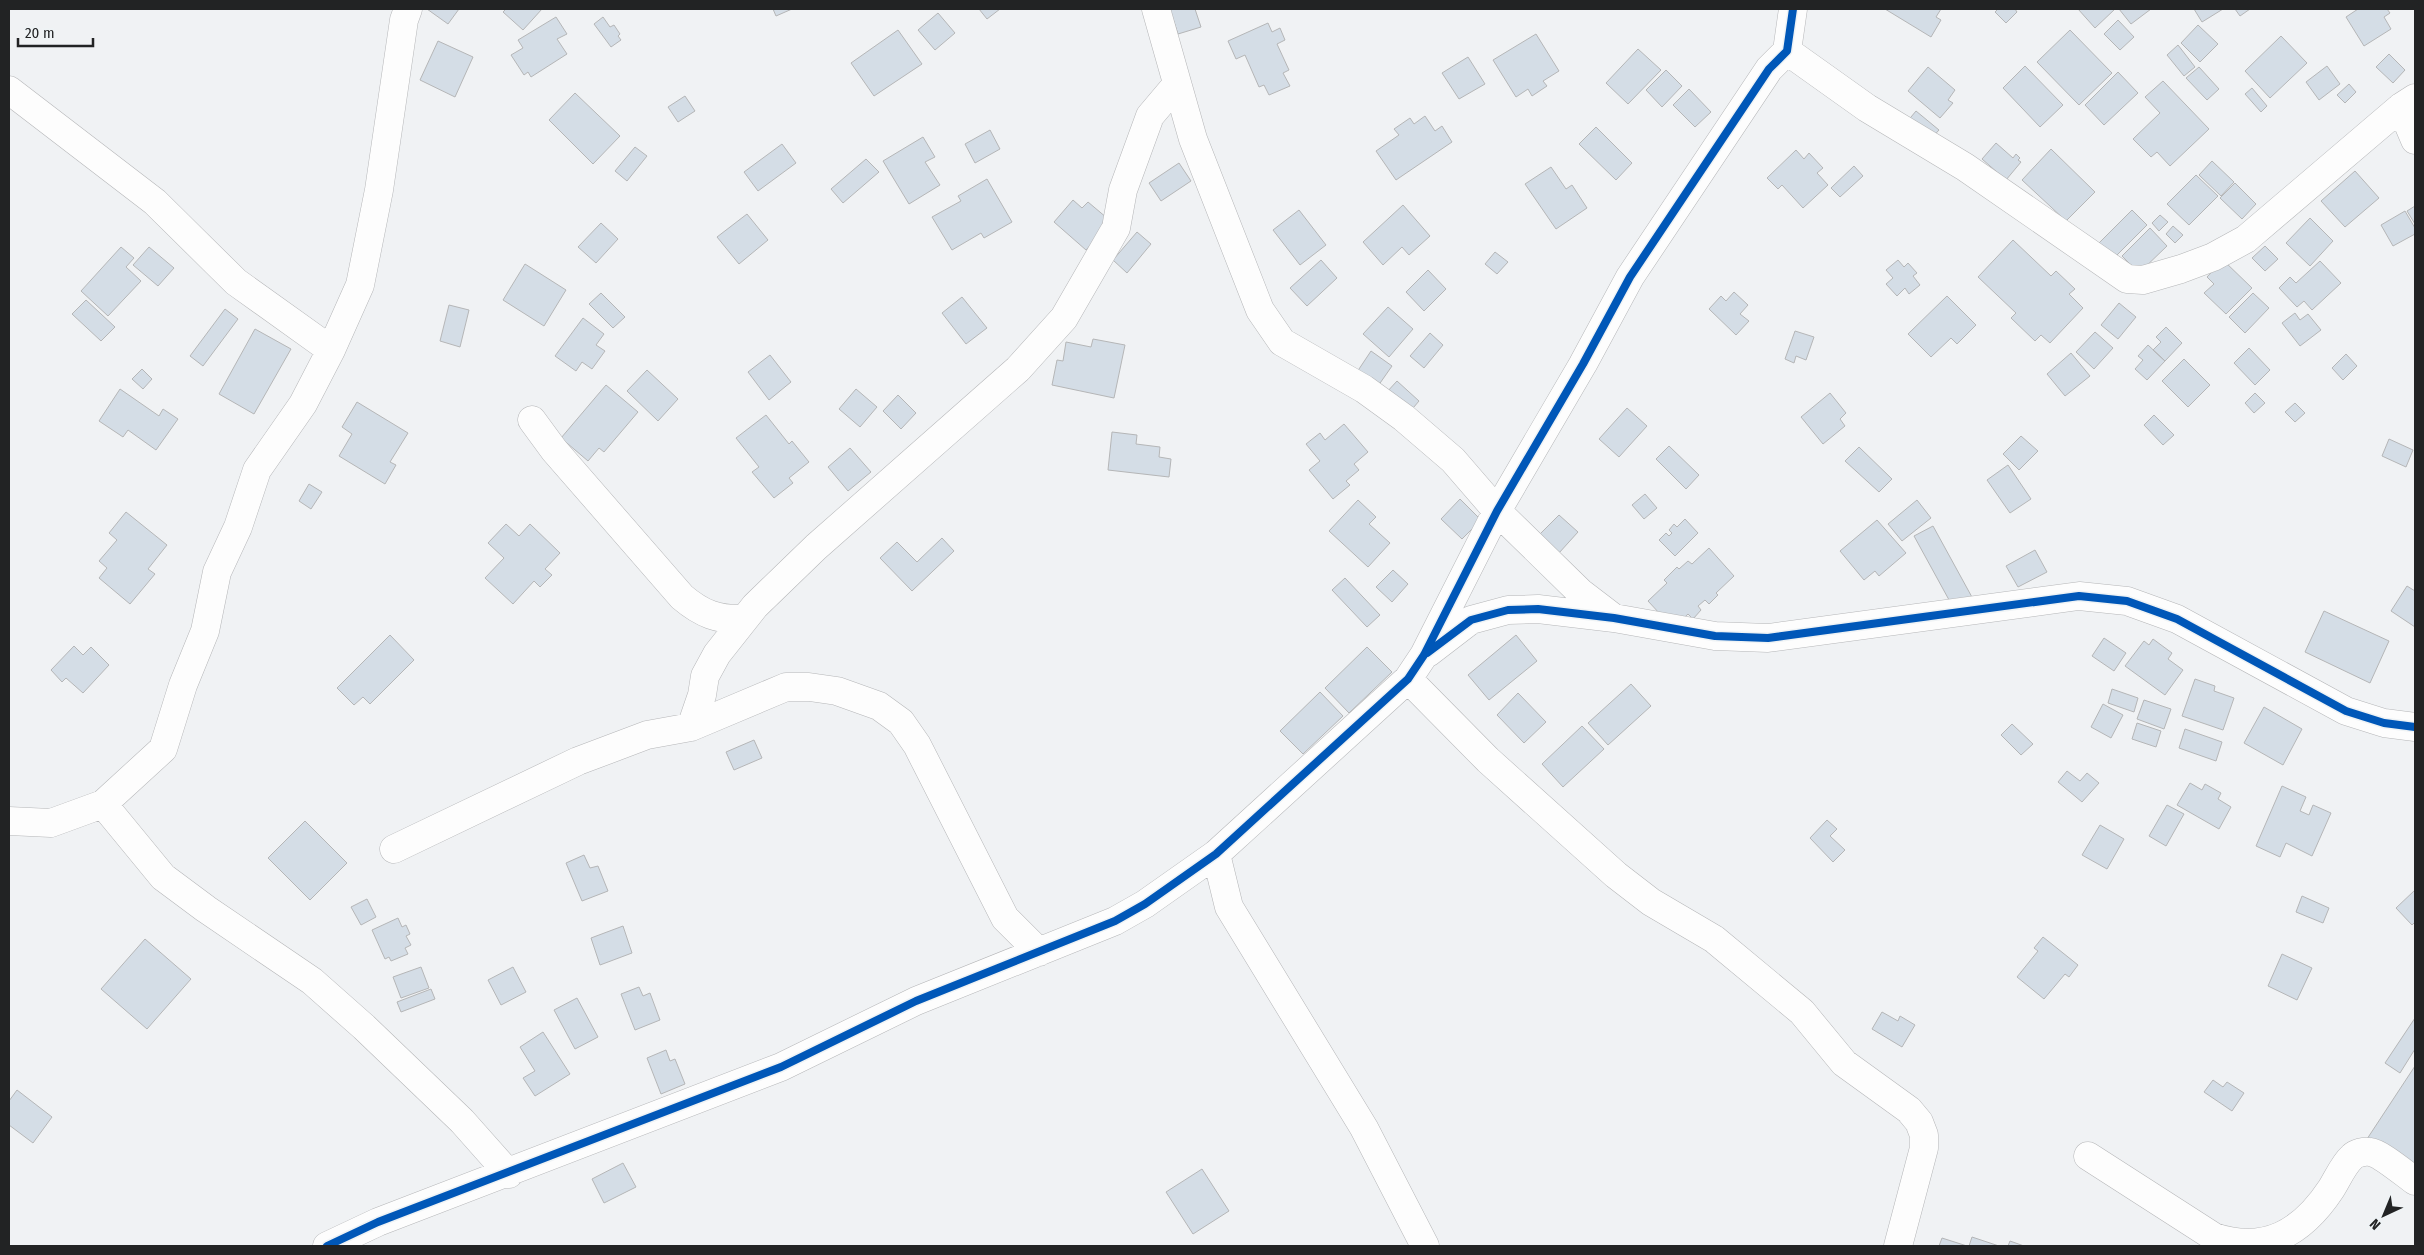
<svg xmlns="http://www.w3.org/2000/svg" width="2424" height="1255" font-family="'Fira Sans Condensed',sans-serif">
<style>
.building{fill:#d4dde6;stroke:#b5b6b7}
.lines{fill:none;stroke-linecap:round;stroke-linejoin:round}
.minor-casing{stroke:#b5b6b8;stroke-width:29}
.minor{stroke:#fdfdfd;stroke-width:28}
.cycleway-casing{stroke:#eff3f5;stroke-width:11}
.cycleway{stroke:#0057b8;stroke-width:8}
</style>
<rect width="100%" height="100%" fill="#f0f2f4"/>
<!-- building -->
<path class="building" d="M427,9H459L448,24Z
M506,9H542L523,30L503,12Z
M773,9H792L776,16Z
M979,9H1000L987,19Z
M1174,9H1195L1201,27L1178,34L1170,10Z
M1885,9H1941L1936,17L1941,20L1931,37Z
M1998,9H2015L2017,12L2006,23L1995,12Z
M2078,9H2115L2095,28Z
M2119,9H2151L2131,24Z
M2194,9H2223L2202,22Z
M2235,9H2250L2240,16Z
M2358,9H2387L2390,13L2384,17L2391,29L2364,46L2346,17Z
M938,13L955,33L935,50L918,30Z
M556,17L567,34L557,39L567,54L531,77L528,72L524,75L511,55L523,48L518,40Z
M603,17L610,27L614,25L620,34L618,36L621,40L611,47L594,24Z
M2118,20L2134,37L2120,50L2104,34Z
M1268,23L1272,32L1280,28L1285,40L1277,44L1289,70L1283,73L1290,86L1269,95L1264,85L1259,87L1245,55L1236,59L1228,41Z
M2198,25L2218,44L2200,62L2181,43Z
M898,30L922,64L874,96L851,63Z
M2070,30L2112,73L2079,105L2037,62Z
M1536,34L1559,71L1543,81L1547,86L1532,96L1528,89L1516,97L1493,60Z
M2281,36L2307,63L2270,98L2245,71Z
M438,41L473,57L455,97L420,80Z
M2178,45L2195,67L2184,76L2167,55Z
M1638,49L1661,70L1628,104L1606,83Z
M2389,54L2405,70L2393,83L2376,67Z
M1468,57L1485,84L1459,99L1442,73Z
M2025,66L2063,105L2040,127L2003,88Z
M2327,66L2340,84L2319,100L2306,82Z
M1928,67L1955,90L1948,100L1953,103L1940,118L1908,91Z
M2199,67L2219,89L2207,100L2186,78Z
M1666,70L1682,86L1662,107L1646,90Z
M2118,72L2138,93L2104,125L2085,105Z
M2163,81L2209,129L2170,166L2157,152L2151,157L2133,139L2160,113L2145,97Z
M2349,84L2356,92L2345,103L2337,95Z
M2252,88L2267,106L2261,112L2245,94Z
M1689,89L1711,112L1695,127L1673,105Z
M575,93L620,136L593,164L549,120Z
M685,96L695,111L678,122L668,107Z
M1916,111L1939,130L1928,142L1906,123Z
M1425,116L1435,131L1442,126L1452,142L1396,180L1376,151L1399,135L1394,129L1410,118L1414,124Z
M1596,127L1632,163L1616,180L1579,144Z
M990,130L1000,149L975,163L965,144Z
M923,137L935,157L925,162L940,185L909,204L883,161Z
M1996,143L2013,158L2016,154L2020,158L2018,160L2021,162L2006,180L1982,159Z
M782,144L796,163L758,191L744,172Z
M635,147L647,156L627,181L615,171Z
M2051,149L2095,192L2066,221L2022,180Z
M1796,150L1804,159L1809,153L1823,168L1817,173L1828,185L1803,208L1782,185L1778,189L1767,178Z
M866,159L879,172L843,203L831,189Z
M2212,161L2234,182L2221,196L2199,175Z
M1179,163L1191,181L1161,201L1149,183Z
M1854,166L1863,176L1840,197L1831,188Z
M1551,167L1566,189L1572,185L1587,208L1556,229L1525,184Z
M2355,171L2379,198L2345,227L2321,201Z
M2196,175L2218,196L2189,225L2167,204Z
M987,179L1012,222L984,238L981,233L952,250L932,217L961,201L958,196Z
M2235,183L2256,204L2242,219L2220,198Z
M1073,200L1082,208L1088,202L1107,218L1102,223L1107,227L1086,250L1054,222Z
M1403,205L1430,236L1409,255L1402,247L1383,265L1363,242Z
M2415,206V224L2407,211Z
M1299,210L1326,245L1300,265L1273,230Z
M2132,210L2147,225L2110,262L2095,247Z
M2405,211L2415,228V234L2393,246L2381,225Z
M747,214L768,240L739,264L717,237Z
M2160,215L2168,222L2159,231L2152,223Z
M2310,218L2333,241L2310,266L2286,243Z
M601,223L618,239L596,263L578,247Z
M2173,226L2183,235L2175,243L2166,234Z
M2150,228L2167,246L2139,273L2122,256Z
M1137,232L1151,244L1127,273L1113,260Z
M2013,240L2051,276L2056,271L2075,289L2069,294L2083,308L2050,343L2041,335L2035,341L2011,318L2016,313L1978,277Z
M2265,246L2278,259L2265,271L2252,258Z
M121,247L134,258L126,267L141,281L108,316L81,291Z
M149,247L174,268L158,286L133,265Z
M1495,252L1508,262L1497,274L1485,264Z
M1321,260L1337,278L1307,306L1290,288Z
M1898,260L1904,267L1908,263L1917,273L1913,276L1920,285L1909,294L1905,288L1897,296L1886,284L1893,278L1886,270Z
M2223,260L2252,288L2226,314L2204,293L2214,284L2207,277Z
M2320,261L2341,283L2312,310L2304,301L2297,307L2279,288L2290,277L2296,283Z
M525,264L566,290L544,326L503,300Z
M1428,270L1446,289L1424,311L1406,292Z
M1734,292L1748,305L1740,314L1749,321L1736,335L1709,309L1721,296L1726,301Z
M601,293L625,317L613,328L589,304Z
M2253,293L2269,308L2245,333L2229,317Z
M1947,296L1976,325L1957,344L1951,338L1931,357L1908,334Z
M962,297L987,328L966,344L942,313Z
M86,300L115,327L101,341L72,314Z
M2119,303L2136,317L2118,339L2101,325Z
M449,305L469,310L460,347L440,341Z
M1388,307L1413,329L1389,357L1363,334Z
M225,309L238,319L203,366L190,356Z
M2295,313L2300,320L2308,314L2321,330L2300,346L2282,323Z
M583,318L604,334L596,345L605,351L592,369L582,362L576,371L555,356Z
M2166,327L2182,343L2165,361L2153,350L2161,342L2156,337Z
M255,329L291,349L254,414L219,394Z
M1795,331L1814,337L1806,360L1796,356L1794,363L1785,359Z
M2095,332L2113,348L2094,369L2076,352Z
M1430,333L1443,345L1424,368L1410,356Z
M1093,339L1125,345L1114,398L1052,385L1057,360L1063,361L1066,342L1091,347Z
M2148,345L2165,361L2147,380L2135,369L2143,360L2138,356Z
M2249,348L2270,370L2255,385L2234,363Z
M1371,351L1392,366L1378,386L1357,372Z
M2071,353L2090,376L2065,396L2047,374Z
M2346,354L2357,366L2343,380L2332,368Z
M770,355L791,382L769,400L748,372Z
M2184,359L2210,385L2188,407L2162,381Z
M142,369L152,379L143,389L132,379Z
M647,370L678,399L658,421L627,391Z
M1397,381L1419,401L1408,414L1386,393Z
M606,385L638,412L604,452L599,448L588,461L561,438Z
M120,389L159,416L163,409L178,419L156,450L128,430L123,437L99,421Z
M856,389L877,407L860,427L839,409Z
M1830,393L1846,413L1840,419L1845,426L1823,444L1801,417Z
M2255,393L2265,403L2254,413L2245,403Z
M898,395L916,413L901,429L883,411Z
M357,402L408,433L390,462L396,465L385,484L339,456L352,434L342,427Z
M2295,403L2305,413L2295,422L2285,412Z
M1627,408L1647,426L1619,457L1599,439Z
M766,415L789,444L792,441L809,462L789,478L793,483L774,498L752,472L759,467L736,438Z
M2154,415L2174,435L2163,445L2144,425Z
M1344,424L1368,452L1354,464L1359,470L1346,481L1350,485L1333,499L1309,470L1320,461L1306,444L1320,433L1325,440Z
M1112,432L1137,435L1136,444L1160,447L1159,457L1171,459L1169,477L1108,470Z
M2021,436L2038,451L2019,470L2003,454Z
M2389,439L2413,450L2406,467L2382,456Z
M1669,446L1699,475L1686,489L1656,459Z
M1859,447L1892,479L1879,492L1845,461Z
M850,448L871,472L848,491L828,467Z
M2008,465L2031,499L2010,513L1987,480Z
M309,484L322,492L311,509L299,501Z
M1645,494L1657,508L1644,519L1632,505Z
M1460,499L1481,520L1462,539L1441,519Z
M1358,500L1376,517L1369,524L1390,543L1368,567L1329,531Z
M1917,500L1931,518L1902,541L1888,524Z
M126,512L167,545L148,569L155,574L130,604L99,578L107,568L99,561L117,540L109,533Z
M1559,515L1578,532L1559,553L1539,535Z
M1685,519L1698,533L1675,556L1659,540L1666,533L1669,536L1672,533L1669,530L1674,524L1677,527Z
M1877,520L1906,553L1879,576L1875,571L1864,580L1840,551Z
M506,524L519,536L530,524L560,553L545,569L552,575L540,587L534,581L513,604L485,578L504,558L488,543Z
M1933,526L1973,599L1954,609L1914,536Z
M942,538L954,551L912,591L880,558L897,542L917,562Z
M1709,548L1734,576L1716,593L1718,595L1709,604L1705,600L1698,606L1701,610L1693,619L1688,614L1673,628L1648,601L1667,583L1664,580L1677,567L1679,569L1688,561L1692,564Z
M2035,550L2047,572L2018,587L2006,566Z
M1393,570L1408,584L1392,602L1376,587Z
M1345,578L1380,615L1367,627L1332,590Z
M2407,586L2415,591V627L2391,611Z
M2324,611L2389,641L2370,683L2305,652Z
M390,635L414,660L370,704L363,697L354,705L337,688Z
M1516,635L1537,661L1489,700L1468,675Z
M2104,638L2126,653L2114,671L2092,656Z
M2153,639L2172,653L2168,659L2183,670L2165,695L2125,666L2144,641L2149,645Z
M74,646L83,655L91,647L109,665L83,693L66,678L62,682L51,670Z
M1367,647L1392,672L1349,713L1325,688Z
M2195,679L2215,686L2214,691L2234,698L2223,730L2182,716Z
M1631,684L1651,706L1608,745L1588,723Z
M2112,689L2138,698L2134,712L2108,703Z
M1320,692L1343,716L1303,754L1280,731Z
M1518,693L1546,722L1524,743L1497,715Z
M2144,700L2171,709L2164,729L2137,719Z
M2103,704L2123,715L2111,738L2091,727Z
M2264,707L2302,729L2283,765L2244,743Z
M2137,723L2161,731L2156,747L2132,739Z
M2012,724L2033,744L2021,755L2001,735Z
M1582,726L1604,749L1563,787L1542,764Z
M2185,729L2222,742L2216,761L2179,748Z
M754,740L762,758L734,770L726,752Z
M2067,771L2080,781L2087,773L2099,783L2082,802L2058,782Z
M2190,783L2202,790L2205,784L2221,793L2218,799L2231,807L2219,829L2177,805Z
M2282,786L2306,797L2300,811L2309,815L2313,805L2331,813L2312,856L2286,843L2280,857L2256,846Z
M2167,805L2184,814L2166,846L2149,836Z
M1827,820L1837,829L1830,836L1845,850L1833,862L1810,838Z
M305,821L347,863L310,900L268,858Z
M2100,825L2124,839L2107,869L2082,855Z
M584,855L590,868L598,866L608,891L582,901L566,863Z
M2415,890V922L2412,925L2396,908Z
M2302,896L2329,908L2323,923L2296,912Z
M367,899L376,917L361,925L351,907Z
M398,918L402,927L406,925L410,934L406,936L411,945L405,948L408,954L391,961L389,957L385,959L372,930Z
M623,926L632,953L600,965L591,938Z
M2043,937L2078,965L2069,977L2065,974L2044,999L2017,977L2038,951L2034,948Z
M145,939L191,979L147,1029L101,989Z
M2282,954L2312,968L2297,1000L2268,986Z
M421,967L429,988L401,998L393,977Z
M513,967L526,992L501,1005L488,980Z
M639,987L643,996L650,993L660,1020L635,1030L621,994Z
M431,989L435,999L401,1012L397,1002Z
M577,998L598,1037L575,1049L554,1010Z
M1882,1012L1898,1021L1900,1016L1915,1025L1902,1047L1872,1029Z
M2415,1018V1049L2400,1073L2385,1063Z
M543,1032L570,1074L535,1096L523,1078L535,1071L520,1047Z
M666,1050L670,1061L675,1059L685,1084L661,1094L647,1058Z
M2415,1066V1171L2367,1139Z
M2213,1080L2223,1087L2227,1082L2244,1093L2232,1111L2204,1092Z
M17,1090L52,1117L33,1143L9,1125V1101Z
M623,1163L636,1187L604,1203L592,1179Z
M1202,1169L1229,1211L1193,1234L1166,1192Z
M1972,1237L1999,1246H1969Z
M1942,1238L1967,1246H1939Z
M2010,1241L2024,1246H2008Z"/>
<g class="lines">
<defs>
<path id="minor" d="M1156,9L1193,139L1260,310L1282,342L1364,389L1404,418L1453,460L1497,511L1580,592L1614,618
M1787,51L1867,108L1965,167L2127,279L2143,280L2181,269L2213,257L2246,239L2401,107L2415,98
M9,90L155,202L236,282L331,350
M2401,107L2415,140
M532,420L554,450L682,597C702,614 718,620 744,619
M1428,653L1471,620L1508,610L1538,609L1614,618L1715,636L1768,638L2079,596L2127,601L2177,619L2346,711L2384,723L2415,727
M1408,679L1488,760L1616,875L1651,902L1714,939L1802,1012L1844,1063L1909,1110L1919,1122L1924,1135V1148L1898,1246
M691,727L702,695L705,676L717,654L755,606L816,547L1018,369L1064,318L1116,228L1123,190L1150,116L1177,84
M103,804L163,877L206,909L312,981L364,1027L462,1121L509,1174
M9,821L51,823L103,804L163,749L183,685L205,631L217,572L238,527L257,470L303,404L331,350L360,285L379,190L404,20L408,9
M394,849L578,761L647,735L691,727L786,687H809L837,691L879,706L901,722L917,745L1005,918L1039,952
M1216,854L1229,907L1364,1128L1425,1246
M2088,1156L2214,1237C2265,1254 2302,1233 2331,1189C2337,1180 2343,1165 2352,1157C2356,1153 2364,1151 2370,1152C2380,1153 2405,1174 2415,1181
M327,1246L378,1222L781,1067L916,1001L1115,921L1145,904L1216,854L1408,679L1424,655L1497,511L1583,364L1630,277L1769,69L1787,51L1793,9"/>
</defs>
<!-- minor casing -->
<use href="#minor" class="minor-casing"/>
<!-- minor -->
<use href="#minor" class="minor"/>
<defs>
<path id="cycleway" d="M1427,653L1471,620L1508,610L1538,609L1614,618L1715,636L1768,638L2079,596L2127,601L2177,619L2346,711L2384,723L2415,727
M327,1246L378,1222L781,1067L916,1001L1115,921L1145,904L1216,854L1408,679L1424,655L1497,511L1583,364L1630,277L1769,69L1787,51L1793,9"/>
</defs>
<!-- cycleway casing -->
<use href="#cycleway" class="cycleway-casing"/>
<!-- cycleway -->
<use href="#cycleway" class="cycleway"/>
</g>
<!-- border -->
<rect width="2424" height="1255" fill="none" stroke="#222324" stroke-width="20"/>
<!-- north arrow -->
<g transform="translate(2384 1215) rotate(224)" stroke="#eff3f5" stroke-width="4" paint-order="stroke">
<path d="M0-4L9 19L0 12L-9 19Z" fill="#222324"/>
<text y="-8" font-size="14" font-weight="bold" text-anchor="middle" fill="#222324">N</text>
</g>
<!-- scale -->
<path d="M18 38v8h75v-8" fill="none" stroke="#222324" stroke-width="2.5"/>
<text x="25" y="38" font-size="15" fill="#222324" stroke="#eff3f5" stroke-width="4" paint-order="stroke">20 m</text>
</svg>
